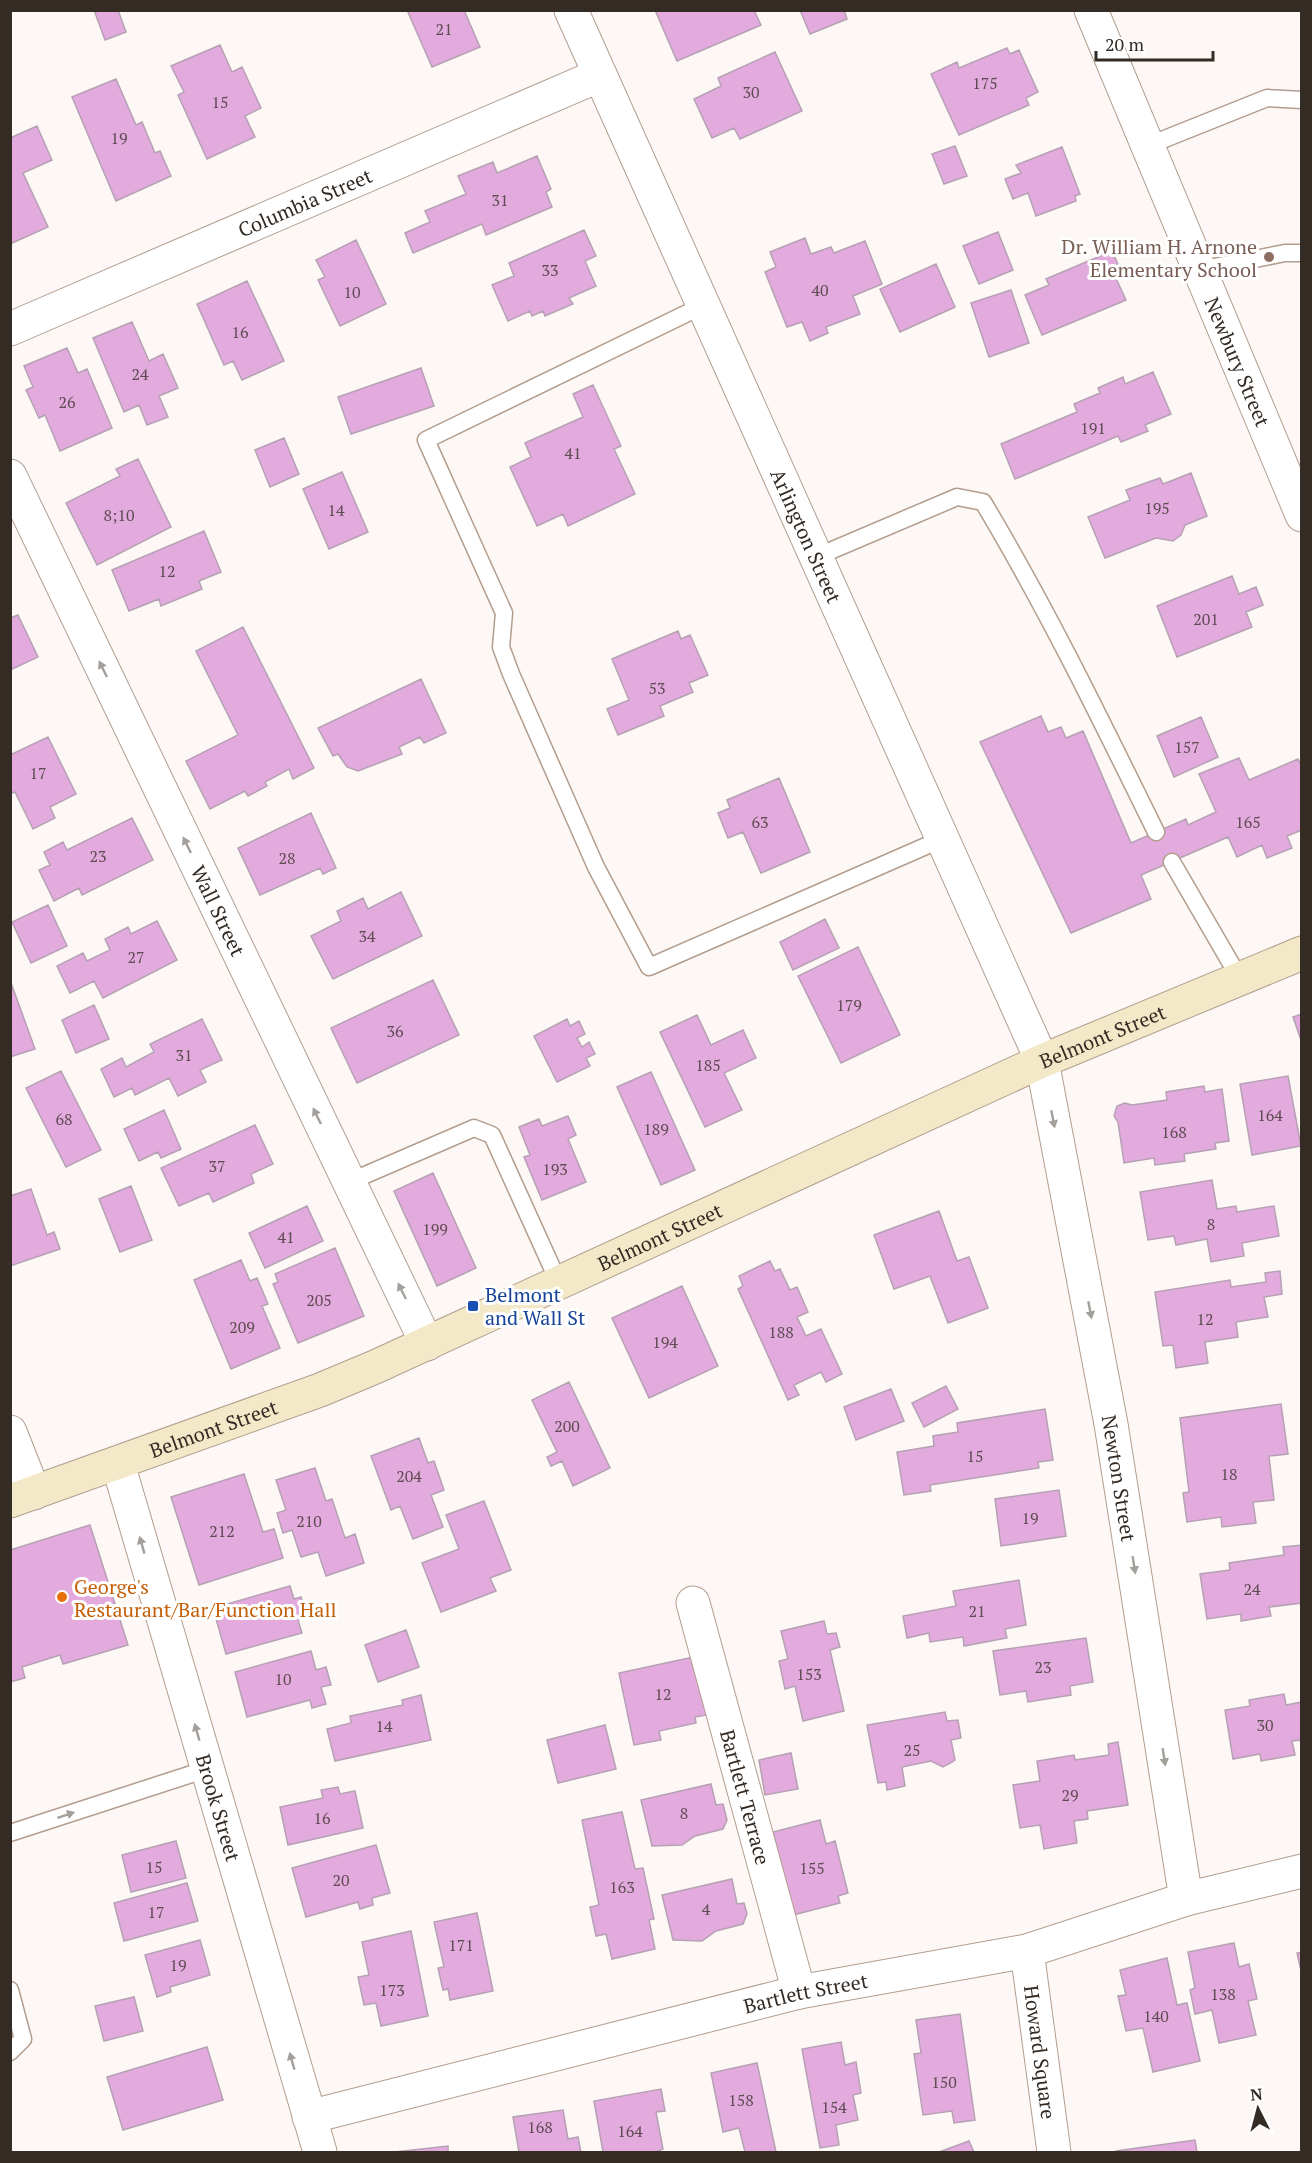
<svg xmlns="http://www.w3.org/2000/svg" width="1312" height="2163" font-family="'PT Serif',serif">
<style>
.building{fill:#e3aade;stroke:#b5a1b3;stroke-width:1.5}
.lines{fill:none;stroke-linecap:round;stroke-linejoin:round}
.lane-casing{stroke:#b39d8e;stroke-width:19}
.street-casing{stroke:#b39d8e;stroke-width:35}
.secondary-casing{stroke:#b39d8e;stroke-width:35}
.lane{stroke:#fff;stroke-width:16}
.street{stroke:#fff;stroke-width:33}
.secondary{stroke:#f3e9c9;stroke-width:33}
.oneway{fill:#a3a09c}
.education-dot{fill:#8d6e63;stroke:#fff;stroke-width:2}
.transit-dot{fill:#1a4fb4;stroke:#fff;stroke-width:2}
.food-dot{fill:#e8710a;stroke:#fff;stroke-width:2}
.labels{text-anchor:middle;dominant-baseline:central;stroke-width:6;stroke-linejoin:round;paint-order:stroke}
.number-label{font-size:16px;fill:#5f4b52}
.street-label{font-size:20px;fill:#332b24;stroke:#fff}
.education-label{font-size:20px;fill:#785e54;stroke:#fff;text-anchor:end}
.transit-label{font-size:20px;fill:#164399;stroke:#fff;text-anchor:start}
.food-label{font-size:20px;fill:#c56008;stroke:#fff;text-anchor:start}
</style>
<rect width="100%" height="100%" fill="#fdf8f5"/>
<!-- building -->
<path class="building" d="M94,10H118L126,32L105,40Z
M407,10H464L480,47L432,67Z
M655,10H754L761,25L677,61Z
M800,10H844L847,19L810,34Z
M220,45L232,72L242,67L261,108L245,116L255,137L207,159L178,95L184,92L171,66Z
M1007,48L1010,54L1019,50L1038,92L1026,98L1029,105L959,135L931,74L957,62L959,68Z
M775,52L802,111L740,139L734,128L712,138L694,99L721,86L718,78Z
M116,79L136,125L142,122L155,153L160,151L171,176L116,201L72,97Z
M37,126L52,160L23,173L48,227L10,244V138Z
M955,146L967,176L944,184L932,154Z
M1062,147L1080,194L1075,196L1076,201L1036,216L1028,193L1013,199L1005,179L1021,173L1016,165Z
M537,156L551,189L546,192L552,207L486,235L482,224L413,253L405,233L430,222L425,211L466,194L458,176L493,162L497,173Z
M584,230L596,256L585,261L596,286L569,298L573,304L545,316L543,311L532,316L530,311L508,321L492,285L514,276L509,263Z
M998,232L1013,270L979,284L963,246Z
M805,238L811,254L831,247L834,253L865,241L882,284L853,296L860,314L826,327L828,333L810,341L802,322L787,327L765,272L776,267L770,252Z
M356,240L386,304L340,326L318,280L325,277L316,260Z
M1112,251L1122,273L1115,276L1126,300L1042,335L1025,295L1049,285L1046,279Z
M936,264L955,307L900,332L880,289Z
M247,281L284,361L242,380L233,361L224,365L197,304Z
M1011,290L1029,343L989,357L971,303Z
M132,322L149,361L163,354L178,388L159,396L168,417L147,425L139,405L124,412L93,338Z
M67,348L78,373L87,369L112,428L60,451L45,415L39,418L26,390L33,387L24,366Z
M421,368L434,406L351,434L338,397Z
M1153,372L1171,414L1145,425L1148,431L1121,442L1118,436L1015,479L1001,444L1077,412L1074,404L1100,393L1098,388L1123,377L1125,384Z
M593,385L621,446L614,449L635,494L568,526L563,514L537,526L510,467L531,457L525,443L583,417L573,394Z
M284,438L299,474L270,487L255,450Z
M138,459L171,527L97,565L66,503L120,476L116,469Z
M342,472L368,532L329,549L303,489Z
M1191,473L1207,516L1185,525L1181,535L1173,541L1156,538L1105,558L1088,517L1130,500L1126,490L1160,478L1163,484Z
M204,531L221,572L199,581L202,589L161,606L159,599L129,611L112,570Z
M1232,576L1239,594L1256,587L1263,605L1246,612L1252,627L1177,657L1157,606Z
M18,615L38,657L10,670V618Z
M243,627L314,768L293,779L289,769L265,782L267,786L248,796L245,791L210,809L186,761L238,735L196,651Z
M678,631L681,639L690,635L708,675L689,683L693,692L660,706L664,716L618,735L607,709L629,700L612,659Z
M421,679L446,733L424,743L420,737L399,747L402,754L358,771L347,767L338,754L333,756L318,728Z
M1041,716L1048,732L1061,727L1066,738L1083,731L1131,843L1186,819L1188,825L1216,812L1199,774L1239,758L1249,780L1298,759L1302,767V830L1287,836L1292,848L1267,858L1262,845L1237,857L1228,837L1141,875L1151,899L1071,933L980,742Z
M1201,717L1218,757L1174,777L1157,736Z
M48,737L76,794L50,807L55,818L33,829L15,792L10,794V755Z
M779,778L810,852L761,873L743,832L728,838L718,813L730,808L727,800Z
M311,813L336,868L323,874L320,868L260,895L238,848Z
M132,818L153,860L82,895L79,888L54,901L39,870L50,865L44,852L63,842L67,850Z
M401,892L422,936L333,979L311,936L341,921L337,911L363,898L368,909Z
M48,905L67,946L31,963L12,922Z
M825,919L839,948L793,970L780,942Z
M157,921L177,960L103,998L94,981L70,993L57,966L83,953L87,961L110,950L105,939L128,927L131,934Z
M858,947L900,1035L841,1063L798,976Z
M10,980L35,1049L10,1057Z
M433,980L459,1035L357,1083L331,1028Z
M94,1005L109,1039L76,1053L62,1020Z
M1302,1014V1043L1293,1017Z
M697,1015L711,1045L743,1030L756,1058L724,1073L742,1110L705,1127L660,1032Z
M202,1019L222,1060L200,1070L206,1082L178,1096L169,1078L135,1095L132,1088L114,1097L101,1069L122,1058L126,1067L154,1052L150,1044Z
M567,1019L570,1026L579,1021L585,1034L577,1038L582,1047L589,1042L595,1054L586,1058L590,1066L557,1082L534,1036Z
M61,1071L101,1150L66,1167L26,1088Z
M651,1072L695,1170L661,1185L617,1087Z
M1288,1076L1301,1146L1252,1155L1240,1084Z
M1204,1086L1205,1092L1222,1089L1229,1141L1215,1143L1216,1149L1184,1154L1185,1161L1155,1165L1154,1158L1124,1163L1118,1122L1114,1116L1117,1106L1125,1103L1132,1105L1167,1100L1166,1092Z
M164,1110L181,1149L161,1158L158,1152L139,1161L124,1129Z
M568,1116L576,1135L568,1139L586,1182L542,1200L524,1157L530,1155L519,1127L539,1119L542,1126Z
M255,1125L273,1164L251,1174L254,1183L213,1202L209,1193L179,1206L161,1168Z
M433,1173L476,1268L437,1286L394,1191Z
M1212,1180L1217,1209L1236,1206L1237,1212L1274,1206L1279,1236L1242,1243L1244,1256L1211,1262L1207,1239L1176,1245L1174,1236L1148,1240L1140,1192Z
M131,1186L152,1240L120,1252L99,1199Z
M31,1189L47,1235L54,1232L60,1249L10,1266V1196Z
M307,1206L323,1241L265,1268L249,1233Z
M939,1211L957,1261L969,1257L988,1308L948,1323L930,1276L894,1289L874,1235Z
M335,1248L364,1316L298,1343L273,1284L278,1282L275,1274Z
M241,1260L250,1281L257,1278L268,1304L262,1306L280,1348L231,1369L194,1280Z
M770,1261L775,1271L780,1269L790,1290L797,1287L808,1312L797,1317L806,1336L821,1329L842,1374L826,1382L821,1372L794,1385L799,1395L788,1400L738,1289L743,1286L739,1276Z
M1280,1271L1282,1294L1264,1297L1268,1317L1236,1322L1238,1337L1205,1342L1208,1363L1176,1368L1173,1345L1163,1346L1155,1292L1230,1280L1231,1287L1266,1282L1265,1273Z
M682,1286L718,1366L649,1398L612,1318Z
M569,1382L610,1468L573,1486L562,1461L551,1466L547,1457L557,1452L532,1400Z
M946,1386L958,1409L924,1427L912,1403Z
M891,1389L904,1421L856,1440L844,1407Z
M1281,1404L1288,1454L1269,1456L1274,1500L1253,1502L1256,1523L1222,1527L1221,1517L1187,1522L1183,1493L1189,1492L1180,1418Z
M1045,1409L1053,1460L1038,1462L1039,1468L930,1485L931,1491L904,1495L897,1452L934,1446L933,1436L958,1432L957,1423Z
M419,1438L428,1463L434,1461L444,1490L431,1495L443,1527L413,1539L400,1506L391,1510L371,1456Z
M315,1468L326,1501L332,1499L345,1538L355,1534L364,1563L326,1576L318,1552L301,1557L292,1530L283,1533L277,1513L286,1510L276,1480Z
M244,1474L263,1532L274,1529L283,1558L199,1585L171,1497Z
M1059,1490L1066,1536L1001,1546L995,1499Z
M484,1501L511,1570L490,1578L496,1591L441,1612L422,1563L459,1549L446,1515Z
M90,1525L128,1645L63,1664L60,1655L22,1667L25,1678L10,1682V1550Z
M1302,1545V1603L1269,1607L1271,1616L1241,1621V1614L1207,1619L1200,1574L1230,1570L1229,1563L1284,1555L1283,1547Z
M1019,1580L1026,1625L1005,1629L1007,1638L964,1646L963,1637L930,1642L929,1633L907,1638L903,1616L956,1606L953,1591Z
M290,1586L294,1599L301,1597L306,1617L298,1620L302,1633L226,1654L213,1608Z
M824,1621L827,1634L836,1633L840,1647L830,1650L844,1711L803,1721L795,1686L785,1689L779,1661L788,1659L781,1631Z
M406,1630L419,1667L378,1682L365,1645Z
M1086,1638L1093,1682L1070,1686L1071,1695L1028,1702L1026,1691L1000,1695L993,1651Z
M311,1651L316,1670L326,1667L331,1685L321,1687L326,1704L312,1708L310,1700L247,1717L235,1672Z
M694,1657L707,1715L695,1717L696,1723L659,1731L661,1740L634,1745L619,1673Z
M1284,1694L1286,1705L1302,1702V1740L1292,1741L1295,1755L1261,1761L1260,1754L1233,1759L1225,1710L1250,1706L1249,1700Z
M421,1695L431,1740L335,1761L327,1729L351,1723L350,1716L403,1705L402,1700Z
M945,1712L947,1721L958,1720L961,1738L951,1740L955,1760L952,1762L943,1767L931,1761L902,1767L905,1786L887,1790L886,1782L878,1783L867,1725Z
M605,1725L616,1769L558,1783L547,1740Z
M1118,1742L1128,1805L1087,1811L1088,1819L1074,1821L1077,1843L1044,1849L1040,1825L1020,1828L1013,1785L1040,1781L1037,1761L1074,1755L1075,1760L1109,1755L1108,1744Z
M791,1753L798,1789L765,1795L759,1760Z
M711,1784L716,1805L723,1804L727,1820L723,1829L695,1836L682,1845L652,1846L641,1800Z
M338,1787L340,1794L355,1791L363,1828L288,1845L280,1807L323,1798L321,1790Z
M622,1812L635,1869L643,1868L654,1919L649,1920L655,1949L612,1959L606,1934L596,1936L590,1907L599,1905L582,1820Z
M820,1820L826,1844L835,1841L848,1893L838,1896L840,1903L793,1915L773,1832Z
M176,1841L186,1878L131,1892L122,1855Z
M376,1845L390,1893L372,1898L373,1905L360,1909L358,1902L306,1917L292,1868Z
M732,1879L737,1904L744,1903L747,1914L743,1924L716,1931L702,1941L673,1940L662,1895Z
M187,1883L198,1921L124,1941L114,1903Z
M477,1913L493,1991L450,2000L448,1989L443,1990L438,1968L444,1967L434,1922Z
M411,1931L428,2016L381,2026L376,2003L364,2005L358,1977L369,1975L362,1942Z
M200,1940L210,1975L170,1987L171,1992L157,1997L145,1955Z
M1234,1943L1239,1967L1249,1964L1257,1999L1248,2001L1256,2035L1219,2043L1212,2010L1195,2014L1190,1990L1195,1988L1188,1952Z
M1302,1952V1975L1297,1953Z
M1167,1958L1177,2005L1187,2003L1200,2061L1153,2072L1143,2028L1126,2031L1118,1996L1126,1995L1120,1970Z
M134,1997L143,2031L104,2041L95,2006Z
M960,2014L975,2120L954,2123L952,2111L923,2115L914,2054L921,2053L916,2020Z
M841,2042L845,2065L856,2062L861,2093L853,2095L858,2120L836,2125L839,2145L820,2148L802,2049Z
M207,2047L223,2100L123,2130L107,2077Z
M757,2063L776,2152H745L739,2128L723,2132L711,2073Z
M661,2089L665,2111L656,2112L663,2149L656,2152H603L594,2101Z
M563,2110L568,2139L578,2137L581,2152H519L513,2117Z
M1195,2140L1197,2152H1116V2151Z
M969,2141L974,2152H939Z
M448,2146V2152H394Z"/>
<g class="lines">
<defs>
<path id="lane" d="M1147,146L1267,98L1302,100
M1199,270L1285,253H1302
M704,305L426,440L504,613L501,647L511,674L596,867L649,967L942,839
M816,557L957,497L983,502C1047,609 1101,720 1156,832
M1172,862L1240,979
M349,1182L474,1128L492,1135L559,1283
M10,1833L207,1769
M10,1990L23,2039L10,2052"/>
<g id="street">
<path id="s1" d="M571,10L1042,1061L1111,1424L1186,1899"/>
<path id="s2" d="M1091,10L1302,515"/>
<path id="s3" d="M10,329L600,75"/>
<path id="s4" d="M10,476L427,1344"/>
<path d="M10,1432L34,1493"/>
<path id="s5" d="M118,1464L320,2152"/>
<path id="s6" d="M693,1603L799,1992"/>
<path id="s7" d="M1027,1951L1054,2152"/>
<path id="s8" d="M309,2117L799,1992L1027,1951L1186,1899L1302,1871"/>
</g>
<g id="secondary">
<path id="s9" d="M10,1501L320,1390L375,1367L1042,1061L1302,953"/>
</g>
</defs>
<!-- lane casing -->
<use href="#lane" class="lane-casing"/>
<!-- street casing -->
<use href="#street" class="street-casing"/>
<!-- secondary casing -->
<use href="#secondary" class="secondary-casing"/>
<!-- lane -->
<use href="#lane" class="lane"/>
<!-- street -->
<use href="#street" class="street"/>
<!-- secondary -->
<use href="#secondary" class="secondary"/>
</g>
<!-- one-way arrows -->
<defs><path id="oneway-solid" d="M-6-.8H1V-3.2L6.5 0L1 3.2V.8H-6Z" transform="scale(1.5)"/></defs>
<g class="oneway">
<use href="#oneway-solid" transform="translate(103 669) rotate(-116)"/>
<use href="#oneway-solid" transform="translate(187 845) rotate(-116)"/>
<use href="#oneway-solid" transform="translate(317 1116) rotate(-116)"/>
<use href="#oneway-solid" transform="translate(1053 1119) rotate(79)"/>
<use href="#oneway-solid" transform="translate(402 1291) rotate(-116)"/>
<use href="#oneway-solid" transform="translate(1090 1310) rotate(79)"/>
<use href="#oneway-solid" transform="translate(142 1545) rotate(-106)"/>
<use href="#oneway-solid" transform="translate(1134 1565) rotate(81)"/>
<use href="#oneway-solid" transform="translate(197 1732) rotate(-106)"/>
<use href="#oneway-solid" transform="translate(1164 1757) rotate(81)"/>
<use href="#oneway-solid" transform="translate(66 1815) rotate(-18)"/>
<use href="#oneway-solid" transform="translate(292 2061) rotate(-106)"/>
</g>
<!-- markers -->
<circle class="education-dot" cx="1269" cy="257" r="6"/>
<rect class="transit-dot" x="467" y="1300" width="12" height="12" rx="3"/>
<circle class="food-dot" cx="62" cy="1597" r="6"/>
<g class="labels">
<!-- number labels -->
<g class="number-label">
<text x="444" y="29">21</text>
<text x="985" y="83">175</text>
<text x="751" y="92">30</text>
<text x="220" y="102">15</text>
<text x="119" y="138">19</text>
<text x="500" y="200">31</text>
<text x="550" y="270">33</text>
<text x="820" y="290">40</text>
<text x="352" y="292">10</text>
<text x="240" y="332">16</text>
<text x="140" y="374">24</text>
<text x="67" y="402">26</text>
<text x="1093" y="428">191</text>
<text x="573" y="453">41</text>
<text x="1157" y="508">195</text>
<text x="336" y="510">14</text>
<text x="119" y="515">8;10</text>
<text x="167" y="571">12</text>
<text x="1206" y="619">201</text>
<text x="657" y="688">53</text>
<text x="1187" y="747">157</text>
<text x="38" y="773">17</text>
<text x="760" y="822">63</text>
<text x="1248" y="822">165</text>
<text x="98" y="856">23</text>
<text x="287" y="858">28</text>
<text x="367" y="936">34</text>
<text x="136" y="957">27</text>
<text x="849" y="1005">179</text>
<text x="395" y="1031">36</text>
<text x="184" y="1055">31</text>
<text x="708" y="1065">185</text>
<text x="1270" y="1115">164</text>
<text x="64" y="1119">68</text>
<text x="656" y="1129">189</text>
<text x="1174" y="1132">168</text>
<text x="217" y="1166">37</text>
<text x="555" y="1169">193</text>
<text x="1211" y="1224">8</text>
<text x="435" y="1229">199</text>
<text x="286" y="1237">41</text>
<text x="319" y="1300">205</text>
<text x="1205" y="1319">12</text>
<text x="242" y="1327">209</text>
<text x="781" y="1332">188</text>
<text x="665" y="1342">194</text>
<text x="567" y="1426">200</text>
<text x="975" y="1456">15</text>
<text x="1229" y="1474">18</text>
<text x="409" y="1476">204</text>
<text x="1030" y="1518">19</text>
<text x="309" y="1521">210</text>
<text x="222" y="1531">212</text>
<text x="1252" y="1589">24</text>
<text x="977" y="1611">21</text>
<text x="1043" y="1667">23</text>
<text x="809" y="1674">153</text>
<text x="283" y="1679">10</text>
<text x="663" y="1694">12</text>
<text x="1265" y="1725">30</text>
<text x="384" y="1726">14</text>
<text x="912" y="1750">25</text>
<text x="1070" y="1795">29</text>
<text x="684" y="1813">8</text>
<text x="322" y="1818">16</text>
<text x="154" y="1867">15</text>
<text x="812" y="1868">155</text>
<text x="341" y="1880">20</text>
<text x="622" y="1887">163</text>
<text x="706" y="1909">4</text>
<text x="156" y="1912">17</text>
<text x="461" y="1945">171</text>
<text x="178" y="1965">19</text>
<text x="392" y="1990">173</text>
<text x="1223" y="1994">138</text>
<text x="1156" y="2016">140</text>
<text x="944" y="2082">150</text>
<text x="741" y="2100">158</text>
<text x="834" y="2107">154</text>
<text x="540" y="2127">168</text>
<text x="630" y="2131">164</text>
</g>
<!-- street labels -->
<g class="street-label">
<text stroke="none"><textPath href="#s3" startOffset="321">Columbia Street</textPath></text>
<text stroke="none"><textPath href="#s2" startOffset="381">Newbury Street</textPath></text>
<text stroke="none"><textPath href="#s1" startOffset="576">Arlington Street</textPath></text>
<text stroke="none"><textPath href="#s4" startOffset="482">Wall Street</textPath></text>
<text stroke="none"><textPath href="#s9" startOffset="1188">Belmont Street</textPath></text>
<text stroke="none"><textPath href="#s9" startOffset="702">Belmont Street</textPath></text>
<text stroke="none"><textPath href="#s9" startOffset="216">Belmont Street</textPath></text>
<text stroke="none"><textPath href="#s1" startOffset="1576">Newton Street</textPath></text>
<text stroke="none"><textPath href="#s6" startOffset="201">Bartlett Terrace</textPath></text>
<text stroke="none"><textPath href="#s5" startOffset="358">Brook Street</textPath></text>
<text stroke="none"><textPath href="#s8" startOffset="512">Bartlett Street</textPath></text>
<text stroke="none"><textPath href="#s7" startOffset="102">Howard Square</textPath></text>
</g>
<!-- education labels -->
<g class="education-label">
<text x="1257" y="246">Dr. William H. Arnone<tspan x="1257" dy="23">Elementary School</tspan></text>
</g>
<!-- transit labels -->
<g class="transit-label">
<text x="485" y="1294">Belmont<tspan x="485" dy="23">and Wall St</tspan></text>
</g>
<!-- food labels -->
<g class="food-label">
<text x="74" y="1586">George's<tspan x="74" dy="23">Restaurant/Bar/Function Hall</tspan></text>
</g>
</g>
<!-- border -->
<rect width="1312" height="2163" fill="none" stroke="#332b24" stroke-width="24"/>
<!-- north arrow -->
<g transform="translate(1258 2109) rotate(354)" stroke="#ffffff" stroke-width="4.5" paint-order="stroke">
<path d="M0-4.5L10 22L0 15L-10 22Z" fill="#332b24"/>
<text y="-9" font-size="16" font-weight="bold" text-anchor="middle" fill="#332b24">N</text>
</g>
<!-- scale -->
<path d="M1096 51v9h117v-9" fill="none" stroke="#332b24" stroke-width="3"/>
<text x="1105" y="51" font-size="18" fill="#332b24" stroke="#ffffff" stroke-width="4.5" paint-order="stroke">20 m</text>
</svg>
